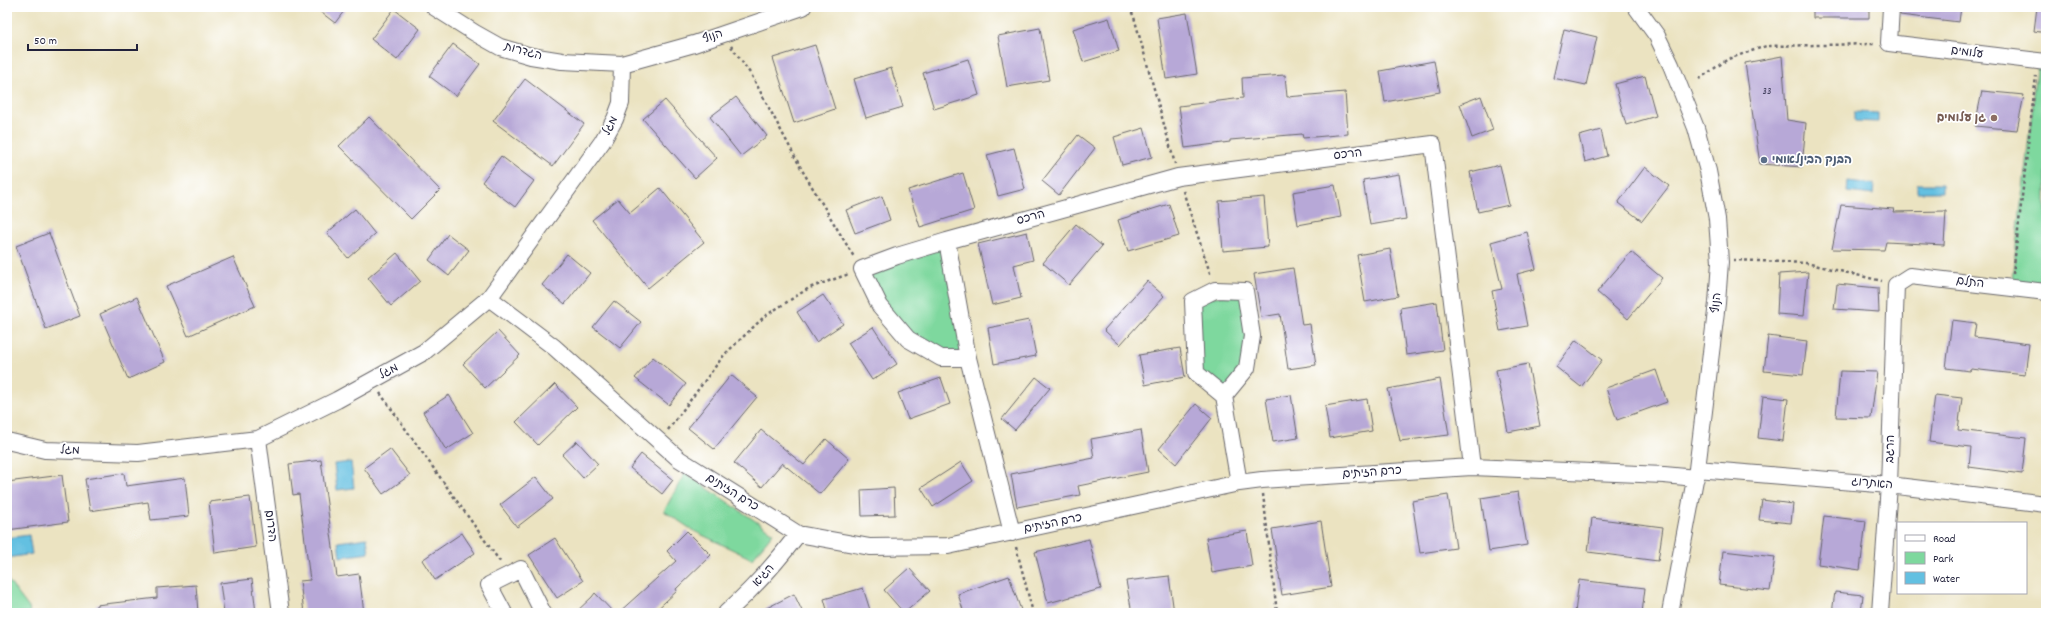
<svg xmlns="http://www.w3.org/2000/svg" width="2053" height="620" font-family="Dekko,'Playpen Sans Hebrew',sans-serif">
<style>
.green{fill:#7ed89e;stroke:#507d6c}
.water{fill:#63c0e1;stroke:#42718e}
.building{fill:#b7a8d7}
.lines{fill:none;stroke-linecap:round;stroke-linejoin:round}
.minor-casing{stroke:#68666a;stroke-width:18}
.path{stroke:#68666a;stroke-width:2.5;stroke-dasharray:3 3;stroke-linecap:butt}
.minor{stroke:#fff;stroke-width:16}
.education-dot{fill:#8d6e63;stroke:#fff;stroke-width:1.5}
.service-dot{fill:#5c6f8a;stroke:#fff;stroke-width:1.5}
.labels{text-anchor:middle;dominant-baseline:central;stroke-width:3.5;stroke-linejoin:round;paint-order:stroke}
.number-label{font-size:10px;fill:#474462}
.street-label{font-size:12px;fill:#22223b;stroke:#fff}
.education-label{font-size:12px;font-weight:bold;fill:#785e54;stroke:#fff;text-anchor:end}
.service-label{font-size:12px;font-weight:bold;fill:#4e5e75;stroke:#fff;text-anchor:start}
</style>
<rect width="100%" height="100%" fill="#fff"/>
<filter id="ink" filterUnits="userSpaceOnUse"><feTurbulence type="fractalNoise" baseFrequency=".025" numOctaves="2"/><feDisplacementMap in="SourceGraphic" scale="8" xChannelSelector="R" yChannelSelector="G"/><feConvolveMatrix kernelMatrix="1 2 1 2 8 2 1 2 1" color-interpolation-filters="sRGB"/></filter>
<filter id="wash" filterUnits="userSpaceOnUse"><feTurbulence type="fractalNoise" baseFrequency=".012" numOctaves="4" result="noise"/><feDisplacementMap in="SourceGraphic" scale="16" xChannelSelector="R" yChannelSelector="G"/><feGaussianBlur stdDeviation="0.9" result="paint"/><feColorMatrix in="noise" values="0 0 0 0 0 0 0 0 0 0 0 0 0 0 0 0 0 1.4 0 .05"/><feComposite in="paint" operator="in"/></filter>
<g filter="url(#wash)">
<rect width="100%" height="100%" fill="#ebe3c1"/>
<!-- green -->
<path class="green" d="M2038,61L2046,62V292L2011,288Z
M947,241L968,358H941L908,339L862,269Z
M1245,291L1247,368L1224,396L1196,373L1193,301Z
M685,473L773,533L752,559L694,531L664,511Z
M7,579L29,608L30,613H7Z"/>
<!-- water -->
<path class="water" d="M1854,112L1878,113V122L1854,121Z
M1848,181L1874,184L1873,195L1847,192Z
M1917,184H1942V192H1917Z
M351,462L354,488L337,490L334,464Z
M29,535L32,554L7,558V538Z
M367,538L369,553L340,557L338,542Z"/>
<g id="blocks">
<!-- building -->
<path class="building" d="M314,7H347L335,23Z
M1813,7H1869V18H1813Z
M1900,7H1961L1959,22L1900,15Z
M2037,7H2046V33L2034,31Z
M394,9L420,29L397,60L371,39Z
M1187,13L1197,74L1166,79L1157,18Z
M1109,18L1119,51L1083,62L1073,29Z
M1040,28L1049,80L1007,87L998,36Z
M1564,29L1597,37L1586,85L1553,78Z
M453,44L480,64L456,96L429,76Z
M815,45L835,109L794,123L773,58Z
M1782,56L1787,120L1806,123L1802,167L1760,164L1745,63Z
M968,59L979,95L934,109L923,73Z
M1434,61L1440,92L1385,102L1380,71Z
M891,68L903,107L866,118L854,79Z
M1285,75L1287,97L1345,92L1348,134L1303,138L1302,134L1230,140V142L1185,148L1179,106L1243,98L1242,78Z
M1645,76L1656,116L1626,125L1615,84Z
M525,79L584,124L553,166L493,121Z
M1982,91L2024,95L2017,130L1975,126Z
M1481,96L1493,130L1472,138L1460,104Z
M736,97L767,136L741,156L710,117Z
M665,100L717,158L695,178L643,119Z
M369,117L440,190L411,219L339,146Z
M1144,128L1152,157L1122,165L1114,137Z
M1601,130L1607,156L1585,162L1579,136Z
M1078,135L1095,148L1059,195L1042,181Z
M1014,148L1025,189L998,196L987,155Z
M501,156L534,181L515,207L482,182Z
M1500,165L1509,205L1478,212L1470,172Z
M1645,167L1669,186L1642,221L1618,203Z
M963,173L974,210L920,227L908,190Z
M1399,174L1406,219L1370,225L1363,180Z
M1335,185L1341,217L1298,225L1293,192Z
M660,188L704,242L648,288L592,220L618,199L630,213Z
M882,196L890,220L855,233L846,210Z
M1264,197L1268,247L1223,251L1219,201Z
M1169,204L1179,236L1128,251L1118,220Z
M1841,205L1894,209L1893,212L1946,211L1944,245L1886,242L1884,250L1832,249Z
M355,209L375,234L348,258L327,233Z
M1076,224L1102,246L1069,285L1043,263Z
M1027,232L1033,260L1014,265L1021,298L992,305L978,244Z
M1527,232L1536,269L1517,274L1527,326L1500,331L1492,291L1502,289L1491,242Z
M49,233L80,316L46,329L16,246Z
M448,234L469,250L449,276L429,260Z
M1390,249L1398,296L1365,302L1357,255Z
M1631,252L1662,278L1628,319L1597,292Z
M397,253L420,281L391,306L368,278Z
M567,254L590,273L565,304L542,285Z
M233,257L255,306L188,336L166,286Z
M1293,268L1302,325L1310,324L1316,365L1288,369L1280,314L1261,317L1254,274Z
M1808,272L1804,316L1777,314L1779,274Z
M1147,281L1164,296L1120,345L1104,330Z
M1837,284L1878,288L1879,312L1834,309Z
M823,295L843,324L816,342L797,312Z
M137,297L165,362L128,379L100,314Z
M614,301L641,322L620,348L593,327Z
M1437,302L1443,350L1406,355L1400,308Z
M1029,320L1036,356L994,364L988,328Z
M1952,320L1976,323L1974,337L2029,344L2025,375L1971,369L1970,371L1946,368Z
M873,327L897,364L872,380L848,343Z
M498,331L520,355L485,388L463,364Z
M1768,336L1807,341L1803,375L1764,371Z
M1576,340L1602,360L1581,387L1556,367Z
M1180,348L1185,377L1145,385L1139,355Z
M653,357L686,384L669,405L635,378Z
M1528,364L1540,426L1508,432L1496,370Z
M1656,370L1667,402L1617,420L1606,388Z
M1840,371L1877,372L1871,418L1836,417Z
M731,375L757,397L714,449L688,428Z
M1036,377L1050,388L1015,430L1002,419Z
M941,378L950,404L908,419L898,393Z
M1440,379L1449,435L1400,441L1388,389Z
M555,384L577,407L538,445L516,422Z
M449,395L473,433L446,450L423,412Z
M1291,395L1298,438L1273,442L1266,399Z
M1935,395L1962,398L1958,430L2026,438L2022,474L1969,467L1971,447L1929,442Z
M1763,396L1788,399L1783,441L1758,438Z
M1367,399L1372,431L1330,438L1325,406Z
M1196,404L1212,418L1176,464L1159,449Z
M761,430L804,465L826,439L849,459L820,494L782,463L762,487L734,463Z
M1141,430L1148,472L1078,486L1080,495L1017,507L1011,474L1094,458L1091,439Z
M577,441L598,464L583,478L562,455Z
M390,449L410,475L383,494L364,468Z
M641,454L673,480L662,494L630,468Z
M321,460L337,577L359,574L364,613H304L300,581L310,580L299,494L293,495L289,464Z
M961,462L973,481L933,507L921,488Z
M124,473L126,486L185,478L189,516L151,520L148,502L90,511L85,479Z
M62,475L68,522L7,530V482Z
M536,477L553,499L517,527L500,505Z
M894,488L895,515L862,516L861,490Z
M1518,492L1527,545L1489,551L1481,498Z
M1448,495L1456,548L1420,553L1412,501Z
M250,497L256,547L215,553L209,502Z
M1762,500L1793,504L1791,523L1759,520Z
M1824,516L1866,521L1860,570L1818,564Z
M1592,518L1663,527L1658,561L1588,552Z
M1321,521L1331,587L1282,595L1272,529Z
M687,531L711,555L676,589L677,591L653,613H618L676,561L667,551Z
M1247,531L1252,566L1212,573L1206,538Z
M462,533L475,553L435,580L422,560Z
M555,538L583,581L557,598L529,555Z
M1089,539L1101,589L1048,603L1035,552Z
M1723,551L1775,557L1770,591L1719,585Z
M909,568L930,591L904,613L884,590Z
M1009,576L1022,613H964L958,594Z
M1169,576L1174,613H1132L1126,581Z
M252,579L256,613H224L220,583Z
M1579,580L1645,588L1642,613H1575Z
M196,585L198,613H96V605L157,598V588Z
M863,588L871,613H828L824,599Z
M1835,592L1863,595L1861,613H1832Z
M595,593L614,613H575L592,597Z
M794,594L803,613H757Z"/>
</g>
</g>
<g filter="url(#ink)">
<use href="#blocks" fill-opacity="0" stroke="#68666a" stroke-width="1"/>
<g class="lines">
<defs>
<path id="minor" d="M434,7L475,33L500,47L531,56L562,61L622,64L694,44L803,7
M1636,7L1657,36L1671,65L1696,128L1708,171L1717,219L1720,262L1717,303L1697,469L1670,613
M1891,7L1889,43L2046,62
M947,241L897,256L862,269L880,306L908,339L941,358H968
M489,298L554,347L679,459L798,534L870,547L948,546L1239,483L1262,480L1472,467L1664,475L1696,478
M1224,396L1196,373L1193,301L1215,290L1245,291L1252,336L1247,368L1224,396L1239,483
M258,439L281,613
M7,441L45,450L138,453L258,439L337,400L424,352L489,298L602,142L615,119L621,103L622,64
M1697,469L1889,485L2046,504
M1012,533L968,358L947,241L1178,177L1433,144L1472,467
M504,613L489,585L521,569L543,613
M726,613C753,589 776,563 798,534
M1880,613L1889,485L1896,285L1910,276L2046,292"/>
</defs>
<!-- minor casing -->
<use href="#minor" class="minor-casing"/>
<!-- path -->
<path class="path" d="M1129,7L1134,17L1175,164
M731,46L752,76L802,170L854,257
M1699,79L1728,59L1766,46L1874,44
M1183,191L1211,276
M1733,260L1806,263L1882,281
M2013,274L2036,76
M380,393L501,563
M668,430L724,355L765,316L809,288L849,274
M1263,494L1277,613
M1016,547L1033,613"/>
<!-- minor -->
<use href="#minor" class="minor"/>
</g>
</g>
<!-- markers -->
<circle class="education-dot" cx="1994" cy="118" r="4"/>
<circle class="service-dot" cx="1764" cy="160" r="4"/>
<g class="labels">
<!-- number labels -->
<g class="number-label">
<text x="1767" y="92">33</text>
</g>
<!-- street labels -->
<g class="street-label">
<text transform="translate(713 37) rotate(-20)">הנוף</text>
<text transform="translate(523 52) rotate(15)">הגדרות</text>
<text transform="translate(1967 53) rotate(7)">עלומים</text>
<text transform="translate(611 126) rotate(-63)">מגל</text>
<text transform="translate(1348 155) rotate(-7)">הרכס</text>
<text transform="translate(1031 218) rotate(-15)">הרכס</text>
<text transform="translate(1970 283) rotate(7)">התלם</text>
<text transform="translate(1717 303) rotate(-85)">הנוף</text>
<text transform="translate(389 372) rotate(-29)">מגל</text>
<text transform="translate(1891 449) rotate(-88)">הרגב</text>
<text transform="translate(70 451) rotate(2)">מגל</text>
<text transform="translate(1372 473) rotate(-4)">כרם הזיתים</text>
<text transform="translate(1872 484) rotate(5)">האתרוג</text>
<text transform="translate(732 493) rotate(32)">כרם הזיתים</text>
<text transform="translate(1053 524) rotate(-12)">כרם הזיתים</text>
<text transform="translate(270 526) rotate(83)">הדרום</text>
<text transform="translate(764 576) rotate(-48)">הגיא</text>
</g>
<!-- education labels -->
<g class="education-label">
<text x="1986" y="118">גן עלומים</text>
</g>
<!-- service labels -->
<g class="service-label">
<text x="1772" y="160">הבנק הבינלאומי</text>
</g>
</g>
<!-- margin -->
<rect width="2053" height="620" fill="none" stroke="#fff" stroke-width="24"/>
<!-- legend -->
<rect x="1897" y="522" width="130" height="72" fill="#ffffff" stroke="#a7a7b1"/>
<rect x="1905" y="535" width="20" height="6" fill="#ffffff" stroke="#a7a7b1"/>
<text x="1933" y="542" font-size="12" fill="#22223b">Road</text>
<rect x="1905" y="552" width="20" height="12" fill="#7ed89e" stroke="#a7a7b1"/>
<text x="1933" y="562" font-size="12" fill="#22223b">Park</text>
<rect x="1905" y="572" width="20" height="12" fill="#63c0e1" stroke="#a7a7b1"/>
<text x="1933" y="582" font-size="12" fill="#22223b">Water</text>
<!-- scale -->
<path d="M28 44v6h109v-6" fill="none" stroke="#22223b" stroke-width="2"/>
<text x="34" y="44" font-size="12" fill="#22223b" stroke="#ffffff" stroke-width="3" paint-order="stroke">50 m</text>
</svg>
